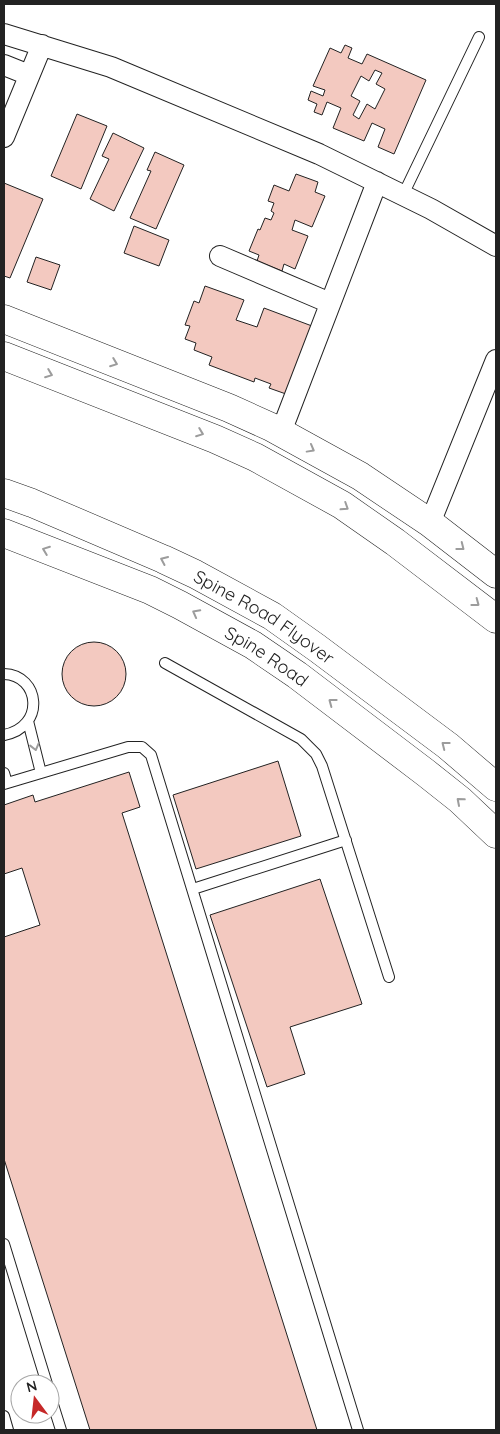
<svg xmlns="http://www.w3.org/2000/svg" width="500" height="1434" font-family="Quicksand,sans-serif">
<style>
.building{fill:#f3c9c0;stroke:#222;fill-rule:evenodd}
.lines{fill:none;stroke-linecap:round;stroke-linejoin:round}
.lane-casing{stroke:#222;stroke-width:12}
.street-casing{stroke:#222;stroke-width:22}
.secondary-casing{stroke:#222;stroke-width:29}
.primary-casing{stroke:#222;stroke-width:29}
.lane{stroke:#fff;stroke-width:10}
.street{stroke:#fff;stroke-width:20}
.secondary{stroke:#fff;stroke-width:28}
.primary{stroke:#fff;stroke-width:28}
.oneway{stroke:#9c9c9c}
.labels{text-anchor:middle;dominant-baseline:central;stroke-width:4;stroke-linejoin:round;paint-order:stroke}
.street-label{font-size:18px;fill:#222;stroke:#fff}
</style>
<rect width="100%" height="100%" fill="#fff"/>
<!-- building -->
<path class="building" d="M345,45L352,48L348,58L362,64L367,54L426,80L394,154L378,147L385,129L372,123L364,141L333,128L341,108L327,102L322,115L314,112L317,104L308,100L311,91L323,96L325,90L313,86L330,48L341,53ZM375,70L382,73L376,84L385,89L375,109L367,104L359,119L353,115L360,101L351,96L361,76L369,81Z
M77,114L107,126L81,189L51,176Z
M113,133L144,148L114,211L90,199L109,159L102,156Z
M155,152L184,165L156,229L130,218L151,171L147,170Z
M296,174L318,182L315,192L325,196L312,227L295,220L292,230L308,236L295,269L284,264L282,271L257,261L259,255L249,251L258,229L260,230L265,218L271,220L274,213L271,211L274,203L268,201L274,185L289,191Z
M4,183L43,199L10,278L4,276Z
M134,226L169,240L159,266L124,253Z
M36,257L60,265L51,290L27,282Z
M205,286L244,300L236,320L257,327L264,308L312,326L286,394L269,388L271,384L255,378L254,382L209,365L212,357L194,350L196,343L185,339L190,326L185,325L194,301L199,303Z
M62 674a32 32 0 1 1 64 0a32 32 0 1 1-64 0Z
M278,761L301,836L196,869L173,795Z
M129,772L140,807L122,813L317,1430H90L4,1159V937L40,925L22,868L4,874V805L33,795L35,802Z
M320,879L362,1004L290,1027L305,1074L267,1087L210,915Z"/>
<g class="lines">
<defs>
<path id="lane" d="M403,195L479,37
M165,663L301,739L316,754L322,766L389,977
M4,674C40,675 46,727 4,735
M28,721L41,773
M4,773L7,783
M4,784L128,747H142L151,755L358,1430
M193,889L346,840
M4,1244L47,1384
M50,1395L61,1430
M4,1416L8,1430"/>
<path id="street" d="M4,34L111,67L319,154L431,209L496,246
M4,65L29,75
M4,137L42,45
M220,256L330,303
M281,432L377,182
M430,523L496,360"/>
<g id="secondary">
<path d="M4,319L229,408L271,427L360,476L430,523L496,574"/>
<path id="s1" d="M4,533L150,590L180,605L253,645L297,675L426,773L460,800L496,834"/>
</g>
<g id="primary">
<path d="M4,356L215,439L255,457L342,505L395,542L496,619"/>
<path id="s2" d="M4,493L32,503L163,559L195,574L272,616L317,648L448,746L496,787"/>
</g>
</defs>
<!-- lane casing -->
<use href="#lane" class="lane-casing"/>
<!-- street casing -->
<use href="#street" class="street-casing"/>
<!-- secondary casing -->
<use href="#secondary" class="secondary-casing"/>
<!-- primary casing -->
<use href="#primary" class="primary-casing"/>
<!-- lane -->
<use href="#lane" class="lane"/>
<!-- street -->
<use href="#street" class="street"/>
<!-- secondary -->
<use href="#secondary" class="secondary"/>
<!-- primary -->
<use href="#primary" class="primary"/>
</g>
<!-- one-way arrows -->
<defs><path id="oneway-chevron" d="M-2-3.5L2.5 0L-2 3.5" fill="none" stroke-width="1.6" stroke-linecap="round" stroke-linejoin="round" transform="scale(1.25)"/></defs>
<g class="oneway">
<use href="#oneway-chevron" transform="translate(114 363) rotate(21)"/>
<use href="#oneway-chevron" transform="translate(49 374) rotate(21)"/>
<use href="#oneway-chevron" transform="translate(200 433) rotate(21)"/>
<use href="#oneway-chevron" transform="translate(311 449) rotate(29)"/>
<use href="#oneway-chevron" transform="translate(345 507) rotate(33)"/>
<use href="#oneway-chevron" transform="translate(461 547) rotate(38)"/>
<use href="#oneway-chevron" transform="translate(46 550) rotate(-159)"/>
<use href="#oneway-chevron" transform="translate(164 560) rotate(-156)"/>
<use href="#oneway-chevron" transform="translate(476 603) rotate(37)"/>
<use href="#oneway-chevron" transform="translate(196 613) rotate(-152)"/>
<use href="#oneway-chevron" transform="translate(332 702) rotate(-143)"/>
<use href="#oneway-chevron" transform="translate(445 745) rotate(-142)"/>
<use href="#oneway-chevron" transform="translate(35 747) rotate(76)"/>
<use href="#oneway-chevron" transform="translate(460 801) rotate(-139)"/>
</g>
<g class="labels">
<!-- street labels -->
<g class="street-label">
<text stroke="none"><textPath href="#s2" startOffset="289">Spine Road Flyover</textPath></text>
<text stroke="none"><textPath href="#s1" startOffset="291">Spine Road</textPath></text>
</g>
</g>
<!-- border -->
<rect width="500" height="1434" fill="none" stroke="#222222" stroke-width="10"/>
<!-- north arrow -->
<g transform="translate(35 1399) rotate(345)"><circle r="24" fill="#ffffff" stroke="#a7a7a7"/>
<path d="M0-4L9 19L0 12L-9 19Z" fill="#c62828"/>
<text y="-8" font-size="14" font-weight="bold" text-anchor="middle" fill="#222222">N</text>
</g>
</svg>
